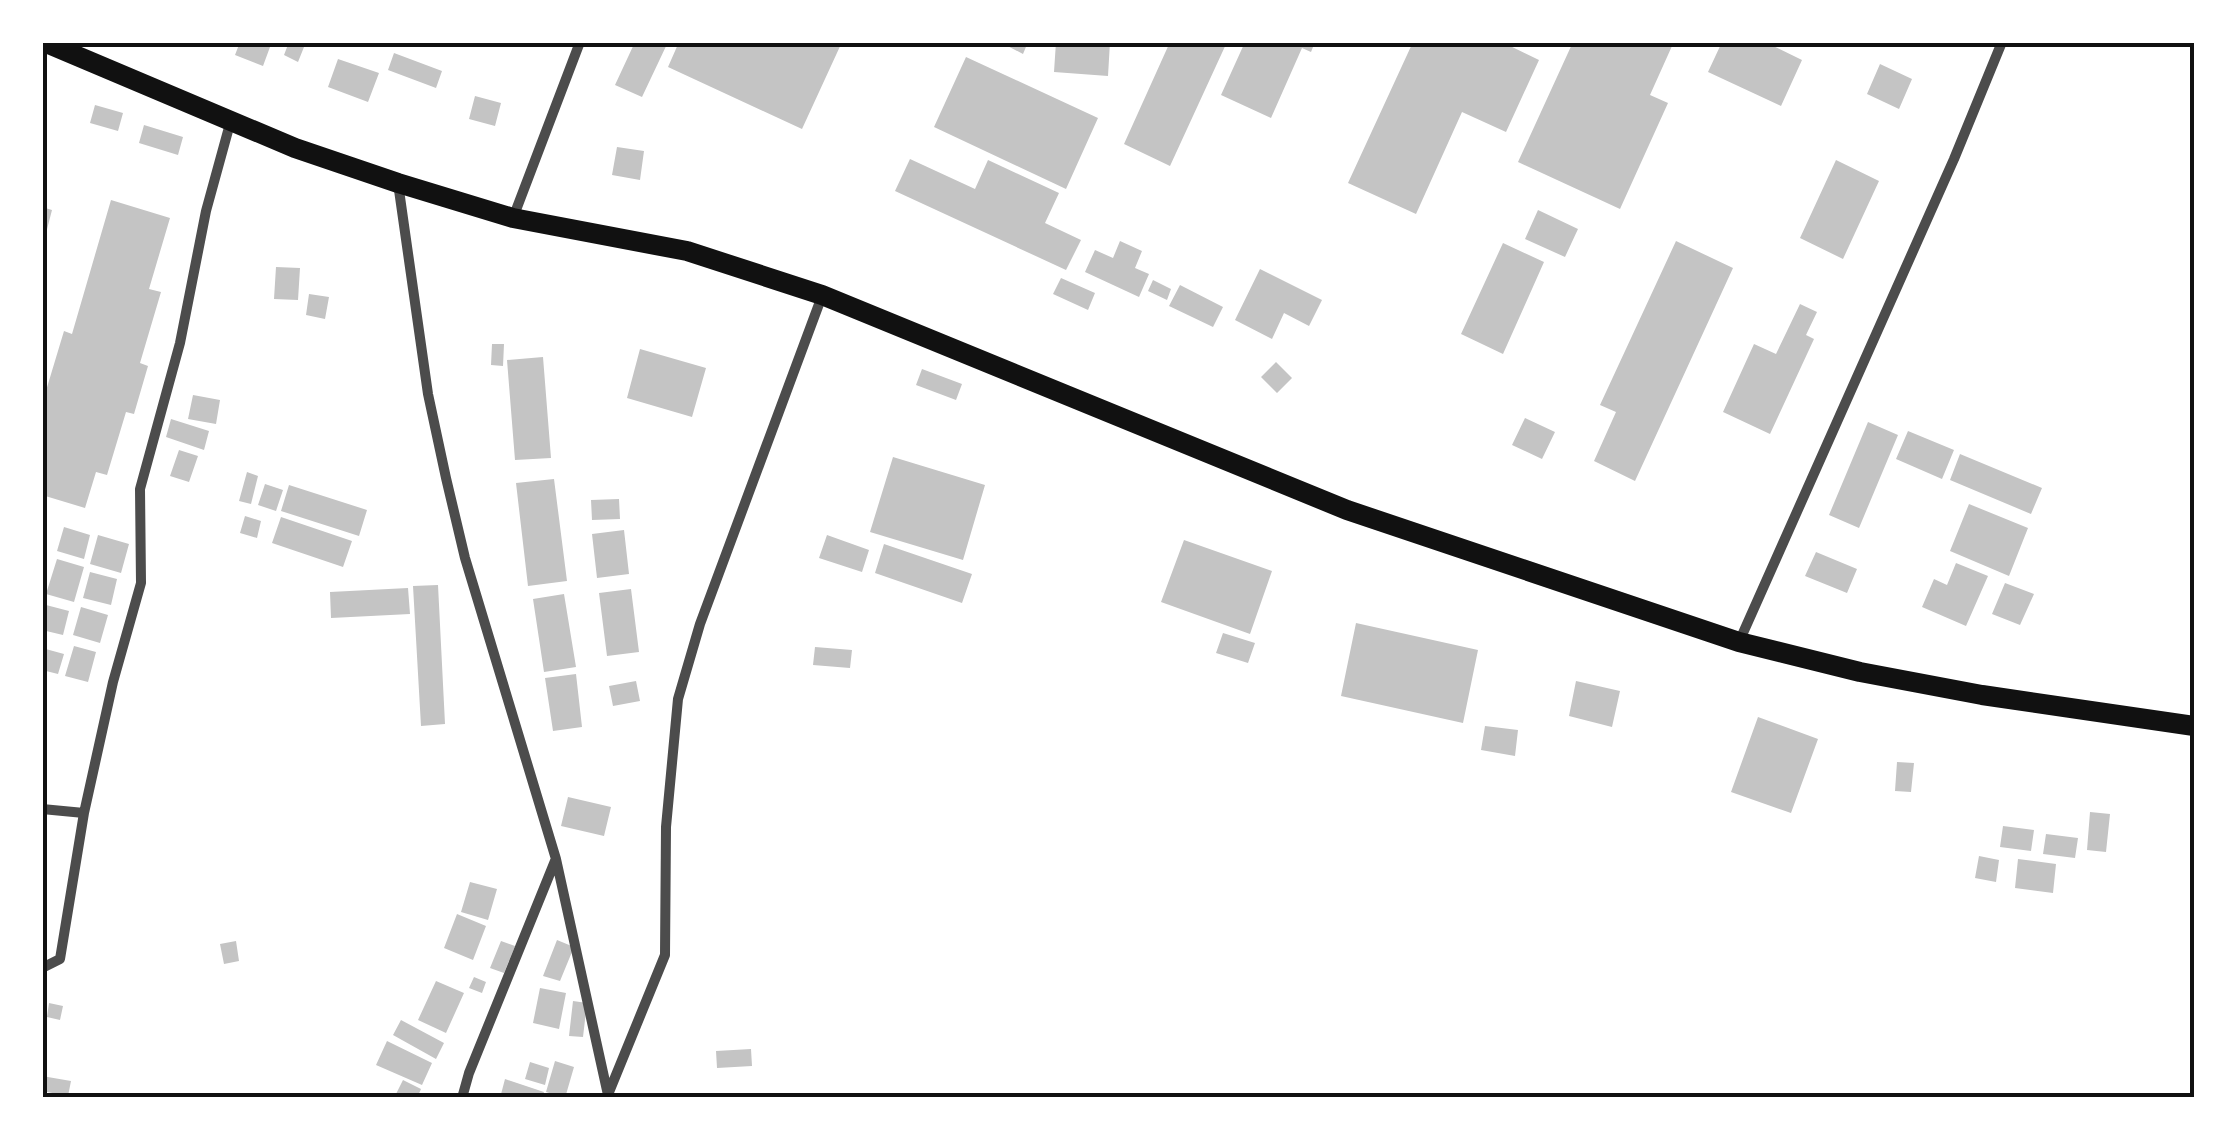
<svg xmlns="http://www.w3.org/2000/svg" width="2237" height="1140" font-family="'Exo 2',sans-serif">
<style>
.building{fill:#c4c4c4}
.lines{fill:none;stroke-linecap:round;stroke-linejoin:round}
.minor{stroke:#4c4c4c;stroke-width:10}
.secondary{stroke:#111;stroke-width:20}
.neatline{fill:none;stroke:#111;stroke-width:4}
</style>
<rect width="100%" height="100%" fill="#fff"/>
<!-- building -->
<path class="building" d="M240,42H259L270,47L263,66L235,55Z
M289,42H306L298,62L284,55Z
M635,42H668L642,97L615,85Z
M679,42H842L802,129L668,67Z
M1000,42H1028L1023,54Z
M1056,42H1110L1108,76L1054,72Z
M1170,42H1227L1170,166L1124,144Z
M1245,42H1315L1311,52L1302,48L1271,118L1221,95Z
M1413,42H1502L1539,60L1506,132L1462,112L1416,214L1348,183Z
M1573,42H1665L1672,46L1650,95L1668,103L1620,209L1518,162Z
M1722,42H1765L1802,60L1781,106L1708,72Z
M394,53L442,71L436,88L388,70Z
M966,57L1098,118L1066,189L934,127Z
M338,59L379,73L368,102L328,87Z
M1880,64L1912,79L1899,109L1867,94Z
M475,96L501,103L495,126L469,119Z
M95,105L123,113L118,131L90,123Z
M144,125L183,137L178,155L139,143Z
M617,147L644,151L640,180L612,175Z
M910,159L975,189L988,160L1059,193L1045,223L1081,240L1066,270L895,191Z
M1836,160L1879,181L1843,259L1800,238Z
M111,200L170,218L149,289L161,292L140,363L148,366L134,414L126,412L107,475L96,472L85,508L42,495V404L64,331L72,334Z
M42,207L52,210L44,241H42Z
M1538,210L1578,229L1565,257L1525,239Z
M1120,241L1142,251L1135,268L1149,274L1139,297L1085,272L1095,250L1113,258Z
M1676,241L1733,268L1635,481L1594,461L1616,412L1600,405Z
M1503,243L1544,262L1503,354L1461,334Z
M276,267L300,268L298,300L274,299Z
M1260,269L1322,300L1309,326L1284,313L1272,339L1235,320Z
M1061,278L1095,293L1088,310L1053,294Z
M1153,280L1171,289L1167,300L1148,291Z
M1180,285L1223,307L1213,327L1169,306Z
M309,294L329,297L325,319L306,315Z
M1800,304L1817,312L1806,335L1814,339L1770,434L1723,412L1754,344L1776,354Z
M492,344H504L503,366L491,365Z
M640,349L706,368L692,417L627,398Z
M543,357L551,458L515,460L507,360Z
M1276,362L1292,378L1277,393L1261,377Z
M922,369L962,384L956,400L916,385Z
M193,395L220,400L216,424L188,419Z
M1525,418L1555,432L1542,459L1512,445Z
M171,419L209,431L204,450L166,437Z
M1868,422L1898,435L1859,528L1829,515Z
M1908,431L1954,450L1942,479L1896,459Z
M179,450L198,456L189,482L170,476Z
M1960,454L2042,488L2031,514L1950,480Z
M893,457L985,485L963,560L870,532Z
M247,472L258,476L251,504L239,501Z
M554,479L567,581L528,586L516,483Z
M265,484L283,490L276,511L258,505Z
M289,485L367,510L359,536L281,511Z
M619,499L620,519L592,520L591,500Z
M1969,504L2028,528L2009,576L1950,551Z
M245,516L261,521L257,538L240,533Z
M281,517L352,541L343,567L272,543Z
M64,527L90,535L84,559L57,551Z
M624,530L629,574L597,578L592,534Z
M98,535L129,544L121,573L90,564Z
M827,535L869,550L862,572L819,558Z
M1184,540L1272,571L1250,634L1161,602Z
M884,544L972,574L962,603L875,573Z
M1816,552L1857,569L1847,593L1805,576Z
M57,559L84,567L74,602L46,594Z
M1956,563L1988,576L1966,626L1922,607L1934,579L1947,585Z
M90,572L117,579L111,605L83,598Z
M2005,583L2034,594L2020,625L1992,614Z
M438,585L445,724L421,726L413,586Z
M408,588L410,614L331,618L330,592Z
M631,589L639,652L607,656L599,593Z
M564,594L576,667L544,672L533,599Z
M46,605L69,611L63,635L42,630Z
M81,607L108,615L100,643L73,635Z
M1356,623L1478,650L1463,723L1341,696Z
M1223,633L1255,643L1248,663L1216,653Z
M74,646L96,652L88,682L65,676Z
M815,647L852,650L850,668L813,665Z
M42,648L64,654L58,674L42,670Z
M576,674L582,727L553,731L545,678Z
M636,681L640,701L613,706L609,686Z
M1576,681L1620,691L1612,727L1569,716Z
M1758,717L1818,739L1791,813L1731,792Z
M1485,726L1518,730L1515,756L1481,750Z
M1897,762L1914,763L1911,792L1895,791Z
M568,797L611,807L604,836L561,826Z
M2090,812L2110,814L2106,852L2087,850Z
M2003,826L2034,830L2031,851L2000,847Z
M2046,834L2078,838L2075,858L2043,854Z
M1979,856L1999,860L1996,882L1975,878Z
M2018,859L2056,864L2053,893L2015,888Z
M470,882L497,889L488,920L461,912Z
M457,914L486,926L473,960L444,948Z
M557,940L574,947L560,981L543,976Z
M236,941L239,961L224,964L220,944Z
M501,941L515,946L504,973L490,968Z
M474,977L486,982L482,993L469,988Z
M436,981L464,993L446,1033L418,1020Z
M540,988L566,993L559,1029L533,1023Z
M573,1001L587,1003L583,1037L569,1036Z
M49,1003L63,1006L60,1020L47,1017Z
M401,1020L444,1043L436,1059L393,1035Z
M387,1041L432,1063L422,1085L376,1065Z
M751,1049L752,1066L717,1068L716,1051Z
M555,1061L574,1067L565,1098L546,1092Z
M530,1062L549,1068L545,1085L525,1079Z
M42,1076L71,1081L68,1096L42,1091Z
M505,1079L544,1092L542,1098H500Z
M403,1080L421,1089L417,1098L395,1096Z"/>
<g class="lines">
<!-- minor -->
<path class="minor" d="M398,183L428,394L446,478L465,558L556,859L608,1095
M513,218L580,42
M1739,642L1954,159L2002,42
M42,809L84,813L60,959L42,968
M84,813L113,682L141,583L140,489L180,343L206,211L231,120
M607,1097L665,955L666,827L678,699L700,624L822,296
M462,1098L469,1073L555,861"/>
<!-- secondary -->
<path class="secondary" d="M44,42L295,148L398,183L513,218L687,251L822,295L1347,510L1739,642L1860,672L1982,695L2194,726"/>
</g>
<!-- border -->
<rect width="2237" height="1140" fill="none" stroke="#ffffff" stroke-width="90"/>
<rect x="45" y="45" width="2147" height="1050" class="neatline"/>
</svg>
